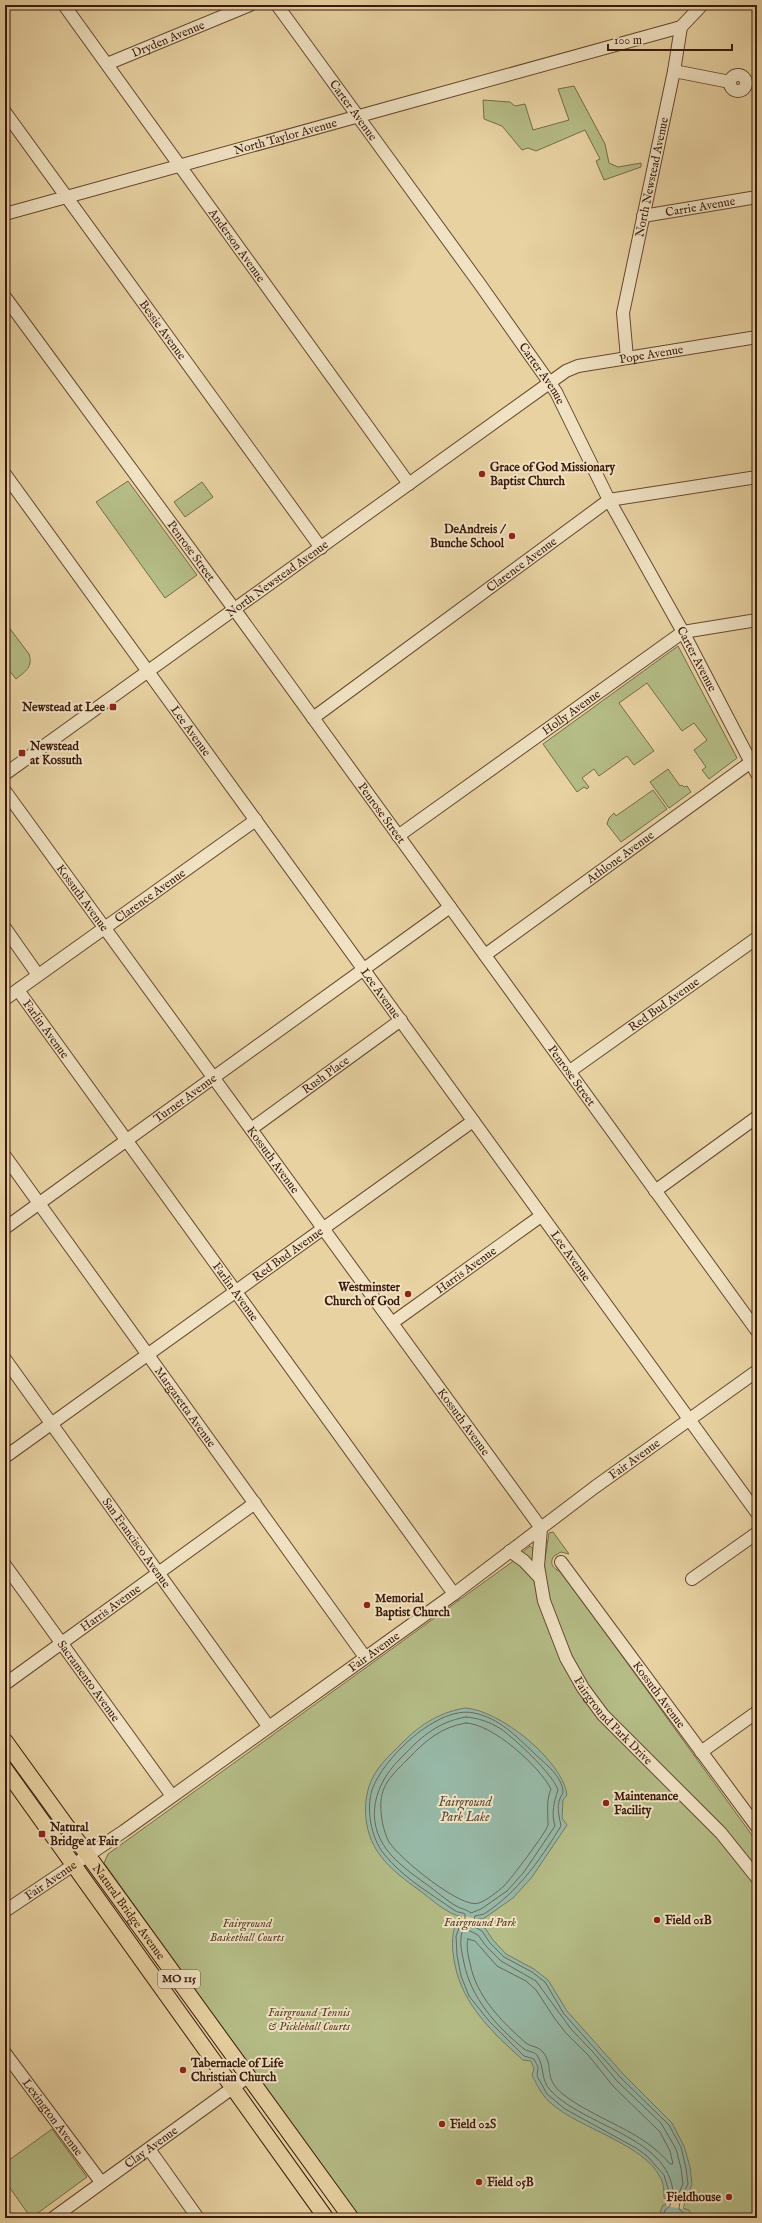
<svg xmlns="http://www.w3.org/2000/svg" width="762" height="2223" font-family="'IM FELL English',serif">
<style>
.green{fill:#b5bc86;stroke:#786b48}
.water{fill:#97b8a6;stroke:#727968}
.pier{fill:#e8d2a2}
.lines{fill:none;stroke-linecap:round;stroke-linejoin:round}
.shore{stroke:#696958;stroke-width:1}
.minor-casing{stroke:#664831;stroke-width:14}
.major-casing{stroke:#3b1a0b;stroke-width:17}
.minor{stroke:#f0e2c3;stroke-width:12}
.major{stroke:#e8d2a2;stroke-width:15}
.poi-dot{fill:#8f2418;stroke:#f0e2c3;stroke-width:1.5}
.labels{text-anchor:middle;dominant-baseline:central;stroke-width:4;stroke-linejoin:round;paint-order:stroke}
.shield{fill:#f0e2c3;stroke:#715642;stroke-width:1}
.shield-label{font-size:11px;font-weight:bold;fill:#3b1a0b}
.street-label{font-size:12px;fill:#3b1a0b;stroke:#f0e2c3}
.poi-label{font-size:12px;font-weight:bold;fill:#3b1a0b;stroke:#f0e2c3;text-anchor:start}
.park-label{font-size:12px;font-style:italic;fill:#5a422a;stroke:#f0e2c3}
.water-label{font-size:13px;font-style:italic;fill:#57493a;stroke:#f0e2c3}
</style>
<rect width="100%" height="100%" fill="#e8d2a2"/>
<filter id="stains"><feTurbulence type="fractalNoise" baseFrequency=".005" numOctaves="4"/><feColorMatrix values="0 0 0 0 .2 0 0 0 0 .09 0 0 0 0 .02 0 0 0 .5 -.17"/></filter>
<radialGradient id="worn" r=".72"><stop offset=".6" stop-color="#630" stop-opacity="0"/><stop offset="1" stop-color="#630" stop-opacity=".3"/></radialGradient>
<!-- green -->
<path class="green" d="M574,86L605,144L609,163L618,167L641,163V167L604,180L596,161L600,159L585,130L536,151L528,148L522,150L502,126L484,119L483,100L510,102L515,106L525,104L533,130L569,120L558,89Z
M128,481L197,575L165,598L96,502Z
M202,482L213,497L185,517L174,502Z
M5,622L29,654C33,667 26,671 16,679L5,665Z
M678,646L737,758L709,779L702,770L706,767L694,750L707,740L694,723L682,731L647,683L619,703L654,751L634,765L627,756L599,776L594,769L582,778L589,787L587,789L584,787L577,792L543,744Z
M668,769L680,786L682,785L684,787L687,786L691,792L669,808L650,782Z
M653,790L667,809L621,842L607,824L609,818L614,813L616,816Z
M553,1532L569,1554L561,1552L554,1556C548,1565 555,1569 562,1573L757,1842V2218H359L104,1863L108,1854L512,1562L530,1546L545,1559L549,1533Z
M52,2129L87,2177L31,2218L5,2181V2163Z"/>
<!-- water -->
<path class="water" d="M465,1708C500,1710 563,1761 567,1795L563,1800L562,1818L567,1825L532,1877L513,1898L483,1919H478L477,1926L485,1928L493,1940L506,1954L534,1969L548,1980L567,2011L624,2075L672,2123L684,2146L690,2167L692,2184L683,2208L689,2210L693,2218H658L663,2205H666L667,2199L664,2198C664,2191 664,2183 660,2177C645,2145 580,2128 553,2105C542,2096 538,2087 532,2075L534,2069L531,2061L523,2060C493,2033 463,2005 455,1965C452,1950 451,1937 456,1923H461L462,1917C447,1914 431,1899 419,1890C405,1880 390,1869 380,1855C362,1832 360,1793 378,1769C383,1761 391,1754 398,1747C418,1726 437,1713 465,1708Z"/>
<!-- pier -->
<path class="pier" d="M462,1916L478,1919L477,1926L461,1924Z
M667,2198L684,2201L683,2209L666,2206Z"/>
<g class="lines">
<!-- shore -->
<path class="shore" d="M466,1717C478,1718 490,1722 501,1729C515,1739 553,1774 558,1790C554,1802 551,1813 555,1826L524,1872L507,1891L481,1909L471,1913C466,1909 462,1909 458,1907C448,1902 435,1890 426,1884C412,1874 397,1863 387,1850C364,1820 375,1784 399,1760C419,1739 436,1722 466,1717Z
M466,1723C493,1724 539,1766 551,1789C546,1801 548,1812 548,1825C548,1830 510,1880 504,1886C497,1892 487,1900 479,1903C462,1910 399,1858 389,1842C383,1831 380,1814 381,1801C382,1783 396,1771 408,1759C425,1741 441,1727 466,1723Z
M468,1930L478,1935L486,1946L501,1961L536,1981L571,2029L593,2052L617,2081L661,2123L676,2149L681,2168L683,2184L678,2195L673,2192C668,2137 584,2126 551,2091C540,2080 545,2067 537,2055C533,2051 528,2052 524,2049C496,2026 471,1998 464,1963C462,1953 459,1942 462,1932Z
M468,1939L475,1941L497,1966L526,1981L536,1990L555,2019L566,2033L589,2056L613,2086L660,2132L670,2151L673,2164H670C642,2130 598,2121 564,2095C541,2077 556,2067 542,2051C537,2046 531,2047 526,2043C501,2021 476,1996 470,1963C468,1955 466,1946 468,1939Z
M662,2218L665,2210L670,2206L671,2199L664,2175L647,2156L636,2148L565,2109L547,2094L537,2076L538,2067L534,2059L524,2056L489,2021L469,1996L461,1976L457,1955L456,1936L459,1928L465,1924V1914C462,1912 457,1913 454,1910C431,1894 402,1877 384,1854C371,1838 366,1809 372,1790C383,1758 438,1705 474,1713C499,1718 516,1736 534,1753C545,1764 563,1776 563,1793C555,1804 559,1815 561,1826C540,1860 518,1892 484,1914C481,1915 478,1915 475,1916L473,1926L482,1931L490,1943L504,1957L532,1972L545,1982L564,2014L621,2078L669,2125L681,2147L686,2168L688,2184L680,2200L679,2209L689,2218"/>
<defs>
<g id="minor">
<path id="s1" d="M64,5L409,484"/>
<path id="s2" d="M277,5L479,283L556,392L609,500L683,632L757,774"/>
<path id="s3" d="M107,64L250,5"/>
<path d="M674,71L730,82"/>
<circle cx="738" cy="83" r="8"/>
<path id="s4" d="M5,112L321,548"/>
<path id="s5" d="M5,214L681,27"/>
<path id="s6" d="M643,216L757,197"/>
<path id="s7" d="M5,297L240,617L757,1331"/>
<path id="s8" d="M627,358L623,313L674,71L681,27L702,5"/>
<path id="s9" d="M5,474L757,1513"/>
<path id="s10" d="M313,718L609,500L757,477"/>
<path id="s11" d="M5,774L566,371L578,366L757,337"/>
<path id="s12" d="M5,791L541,1528L538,1566L544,1601L566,1658L583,1688L603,1715L721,1833L757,1878"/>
<path id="s13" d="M398,836L683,632L757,620"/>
<path d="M5,928L38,975"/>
<path id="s14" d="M485,955L751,762L757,761"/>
<path id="s15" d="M18,990L454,1594"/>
<path id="s16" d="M5,999L256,820"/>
<path id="s17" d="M570,1071L757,938"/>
<path id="s18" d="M251,1129L401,1020"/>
<path id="s19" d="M5,1156L365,1657"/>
<path d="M655,1191L757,1117"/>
<path id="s20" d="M5,1228L450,907"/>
<path id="s21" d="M392,1323L541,1216"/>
<path id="s22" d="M5,1359L268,1726"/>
<path id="s23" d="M5,1457L473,1121"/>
<path d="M510,1551L524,1561L539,1577"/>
<path id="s24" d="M561,1562L757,1827"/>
<path id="s25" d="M5,1565L172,1796"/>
<path d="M692,1579L757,1533"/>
<path id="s26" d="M5,1684L255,1503"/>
<path d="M701,1752L757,1712"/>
<path id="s27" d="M5,1911L124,1831L454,1594L595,1487L757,1371"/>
<path id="s28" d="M5,2053L101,2182"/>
<path d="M149,2149L198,2218"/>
<path id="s29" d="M53,2218L249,2076"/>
</g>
<g id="major">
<path id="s30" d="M5,1741L351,2218"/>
<path d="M5,1769L326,2218"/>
</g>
</defs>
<!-- minor casing -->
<use href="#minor" class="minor-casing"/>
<!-- major casing -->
<use href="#major" class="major-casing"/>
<!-- minor -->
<use href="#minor" class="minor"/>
<!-- major -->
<use href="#major" class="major"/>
</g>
<!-- markers -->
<g class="poi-dot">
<circle cx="482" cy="474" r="4"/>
<circle cx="512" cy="536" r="4"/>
<rect x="109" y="703" width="8" height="8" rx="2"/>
<rect x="18" y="749" width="8" height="8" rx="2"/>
<circle cx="408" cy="1294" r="4"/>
<circle cx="367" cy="1605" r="4"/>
<circle cx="606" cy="1803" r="4"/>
<rect x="38" y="1830" width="8" height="8" rx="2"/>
<circle cx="657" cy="1920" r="4"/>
<circle cx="183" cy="2070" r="4"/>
<circle cx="442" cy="2124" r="4"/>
<circle cx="479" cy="2182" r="4"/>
<circle cx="729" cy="2197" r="4"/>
</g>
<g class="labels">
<!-- shield labels -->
<rect class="shield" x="158" y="1970" width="42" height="18" rx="3"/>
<g class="shield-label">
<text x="179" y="1979">MO 115</text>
</g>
<!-- street labels -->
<g class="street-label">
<text stroke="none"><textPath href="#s3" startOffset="66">Dryden Avenue</textPath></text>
<text stroke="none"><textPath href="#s2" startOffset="130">Carter Avenue</textPath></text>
<text stroke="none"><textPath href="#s5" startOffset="291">North Taylor Avenue</textPath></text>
<text stroke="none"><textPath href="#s8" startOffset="184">North Newstead Avenue</textPath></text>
<text stroke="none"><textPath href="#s6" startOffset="58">Carrie Avenue</textPath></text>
<text stroke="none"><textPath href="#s1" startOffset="296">Anderson Avenue</textPath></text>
<text stroke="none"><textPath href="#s4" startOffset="269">Bessie Avenue</textPath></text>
<text stroke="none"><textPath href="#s11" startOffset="778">Pope Avenue</textPath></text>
<text stroke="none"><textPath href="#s2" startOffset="454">Carter Avenue</textPath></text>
<text stroke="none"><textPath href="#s7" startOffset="315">Penrose Street</textPath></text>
<text stroke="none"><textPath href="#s10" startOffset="259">Clarence Avenue</textPath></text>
<text stroke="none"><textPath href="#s11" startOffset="335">North Newstead Avenue</textPath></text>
<text stroke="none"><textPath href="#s2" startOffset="779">Carter Avenue</textPath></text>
<text stroke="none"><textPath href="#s13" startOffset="213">Holly Avenue</textPath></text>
<text stroke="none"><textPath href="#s9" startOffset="317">Lee Avenue</textPath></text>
<text stroke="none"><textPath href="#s7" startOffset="639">Penrose Street</textPath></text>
<text stroke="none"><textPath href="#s14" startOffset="167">Athlone Avenue</textPath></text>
<text stroke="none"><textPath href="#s16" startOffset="178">Clarence Avenue</textPath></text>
<text stroke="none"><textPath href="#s12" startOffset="132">Kossuth Avenue</textPath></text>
<text stroke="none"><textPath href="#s9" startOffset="641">Lee Avenue</textPath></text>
<text stroke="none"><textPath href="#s17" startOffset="115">Red Bud Avenue</textPath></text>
<text stroke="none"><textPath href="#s15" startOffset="48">Farlin Avenue</textPath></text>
<text stroke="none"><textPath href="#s18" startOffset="92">Rush Place</textPath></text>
<text stroke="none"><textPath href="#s7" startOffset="963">Penrose Street</textPath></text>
<text stroke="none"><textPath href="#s20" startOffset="222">Turner Avenue</textPath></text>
<text stroke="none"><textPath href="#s12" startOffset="456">Kossuth Avenue</textPath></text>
<text stroke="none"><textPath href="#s23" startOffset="348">Red Bud Avenue</textPath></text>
<text stroke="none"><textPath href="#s9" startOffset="965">Lee Avenue</textPath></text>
<text stroke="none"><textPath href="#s21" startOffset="91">Harris Avenue</textPath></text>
<text stroke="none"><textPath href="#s15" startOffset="372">Farlin Avenue</textPath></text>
<text stroke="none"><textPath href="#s19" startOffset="309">Margaretta Avenue</textPath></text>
<text stroke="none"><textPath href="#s12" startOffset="780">Kossuth Avenue</textPath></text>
<text stroke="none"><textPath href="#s27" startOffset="775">Fair Avenue</textPath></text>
<text stroke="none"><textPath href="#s22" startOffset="226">San Francisco Avenue</textPath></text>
<text stroke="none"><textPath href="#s26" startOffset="130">Harris Avenue</textPath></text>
<text stroke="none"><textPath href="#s27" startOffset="451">Fair Avenue</textPath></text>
<text stroke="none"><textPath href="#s25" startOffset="143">Sacramento Avenue</textPath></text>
<text stroke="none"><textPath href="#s24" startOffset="165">Kossuth Avenue</textPath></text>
<text stroke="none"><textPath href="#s12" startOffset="1125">Fairground Park Drive</textPath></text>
<text stroke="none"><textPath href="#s27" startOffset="55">Fair Avenue</textPath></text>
<text stroke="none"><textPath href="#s30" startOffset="211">Natural Bridge Avenue</textPath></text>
<text stroke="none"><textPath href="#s28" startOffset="80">Lexington Avenue</textPath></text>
<text stroke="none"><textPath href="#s29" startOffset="121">Clay Avenue</textPath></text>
</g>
<!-- poi labels -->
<g class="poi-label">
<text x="490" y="467">Grace of God Missionary<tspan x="490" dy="14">Baptist Church</tspan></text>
<text x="504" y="529" text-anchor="end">DeAndreis /<tspan x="504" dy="14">Bunche School</tspan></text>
<text x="105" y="707" text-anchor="end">Newstead at Lee</text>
<text x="30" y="746">Newstead<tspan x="30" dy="14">at Kossuth</tspan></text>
<text x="400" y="1287" text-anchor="end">Westminster<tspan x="400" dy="14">Church of God</tspan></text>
<text x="375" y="1598">Memorial<tspan x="375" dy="14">Baptist Church</tspan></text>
<text x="614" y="1796">Maintenance<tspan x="614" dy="14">Facility</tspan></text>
<text x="50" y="1827">Natural<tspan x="50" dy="14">Bridge at Fair</tspan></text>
<text x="665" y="1920">Field 01B</text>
<text x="191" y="2063">Tabernacle of Life<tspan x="191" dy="14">Christian Church</tspan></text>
<text x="450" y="2124">Field 02S</text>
<text x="487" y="2182">Field 05B</text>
<text x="721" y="2197" text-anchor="end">Fieldhouse</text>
</g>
<!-- park labels -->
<g class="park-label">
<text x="480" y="1922">Fairground Park</text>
<text x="247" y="1923">Fairground<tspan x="247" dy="14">Basketball Courts</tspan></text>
<text x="309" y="2012">Fairground Tennis<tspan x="309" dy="14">&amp; Pickleball Courts</tspan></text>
</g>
<!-- water labels -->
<g class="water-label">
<text x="465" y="1802">Fairground<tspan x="465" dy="15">Park Lake</tspan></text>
</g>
</g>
<!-- margin -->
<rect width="762" height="2223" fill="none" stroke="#e8d2a2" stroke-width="20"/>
<rect x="6" y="6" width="750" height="2211" fill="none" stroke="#3b1a0b" stroke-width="2"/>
<rect x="10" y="10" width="742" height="2203" fill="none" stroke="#3b1a0b"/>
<!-- scale -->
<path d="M608 44v6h124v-6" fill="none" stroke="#3b1a0b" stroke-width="2"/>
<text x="614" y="44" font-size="12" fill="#3b1a0b" stroke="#f0e2c3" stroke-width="3" paint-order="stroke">100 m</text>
<rect width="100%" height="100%" filter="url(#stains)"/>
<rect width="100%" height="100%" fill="url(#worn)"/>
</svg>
